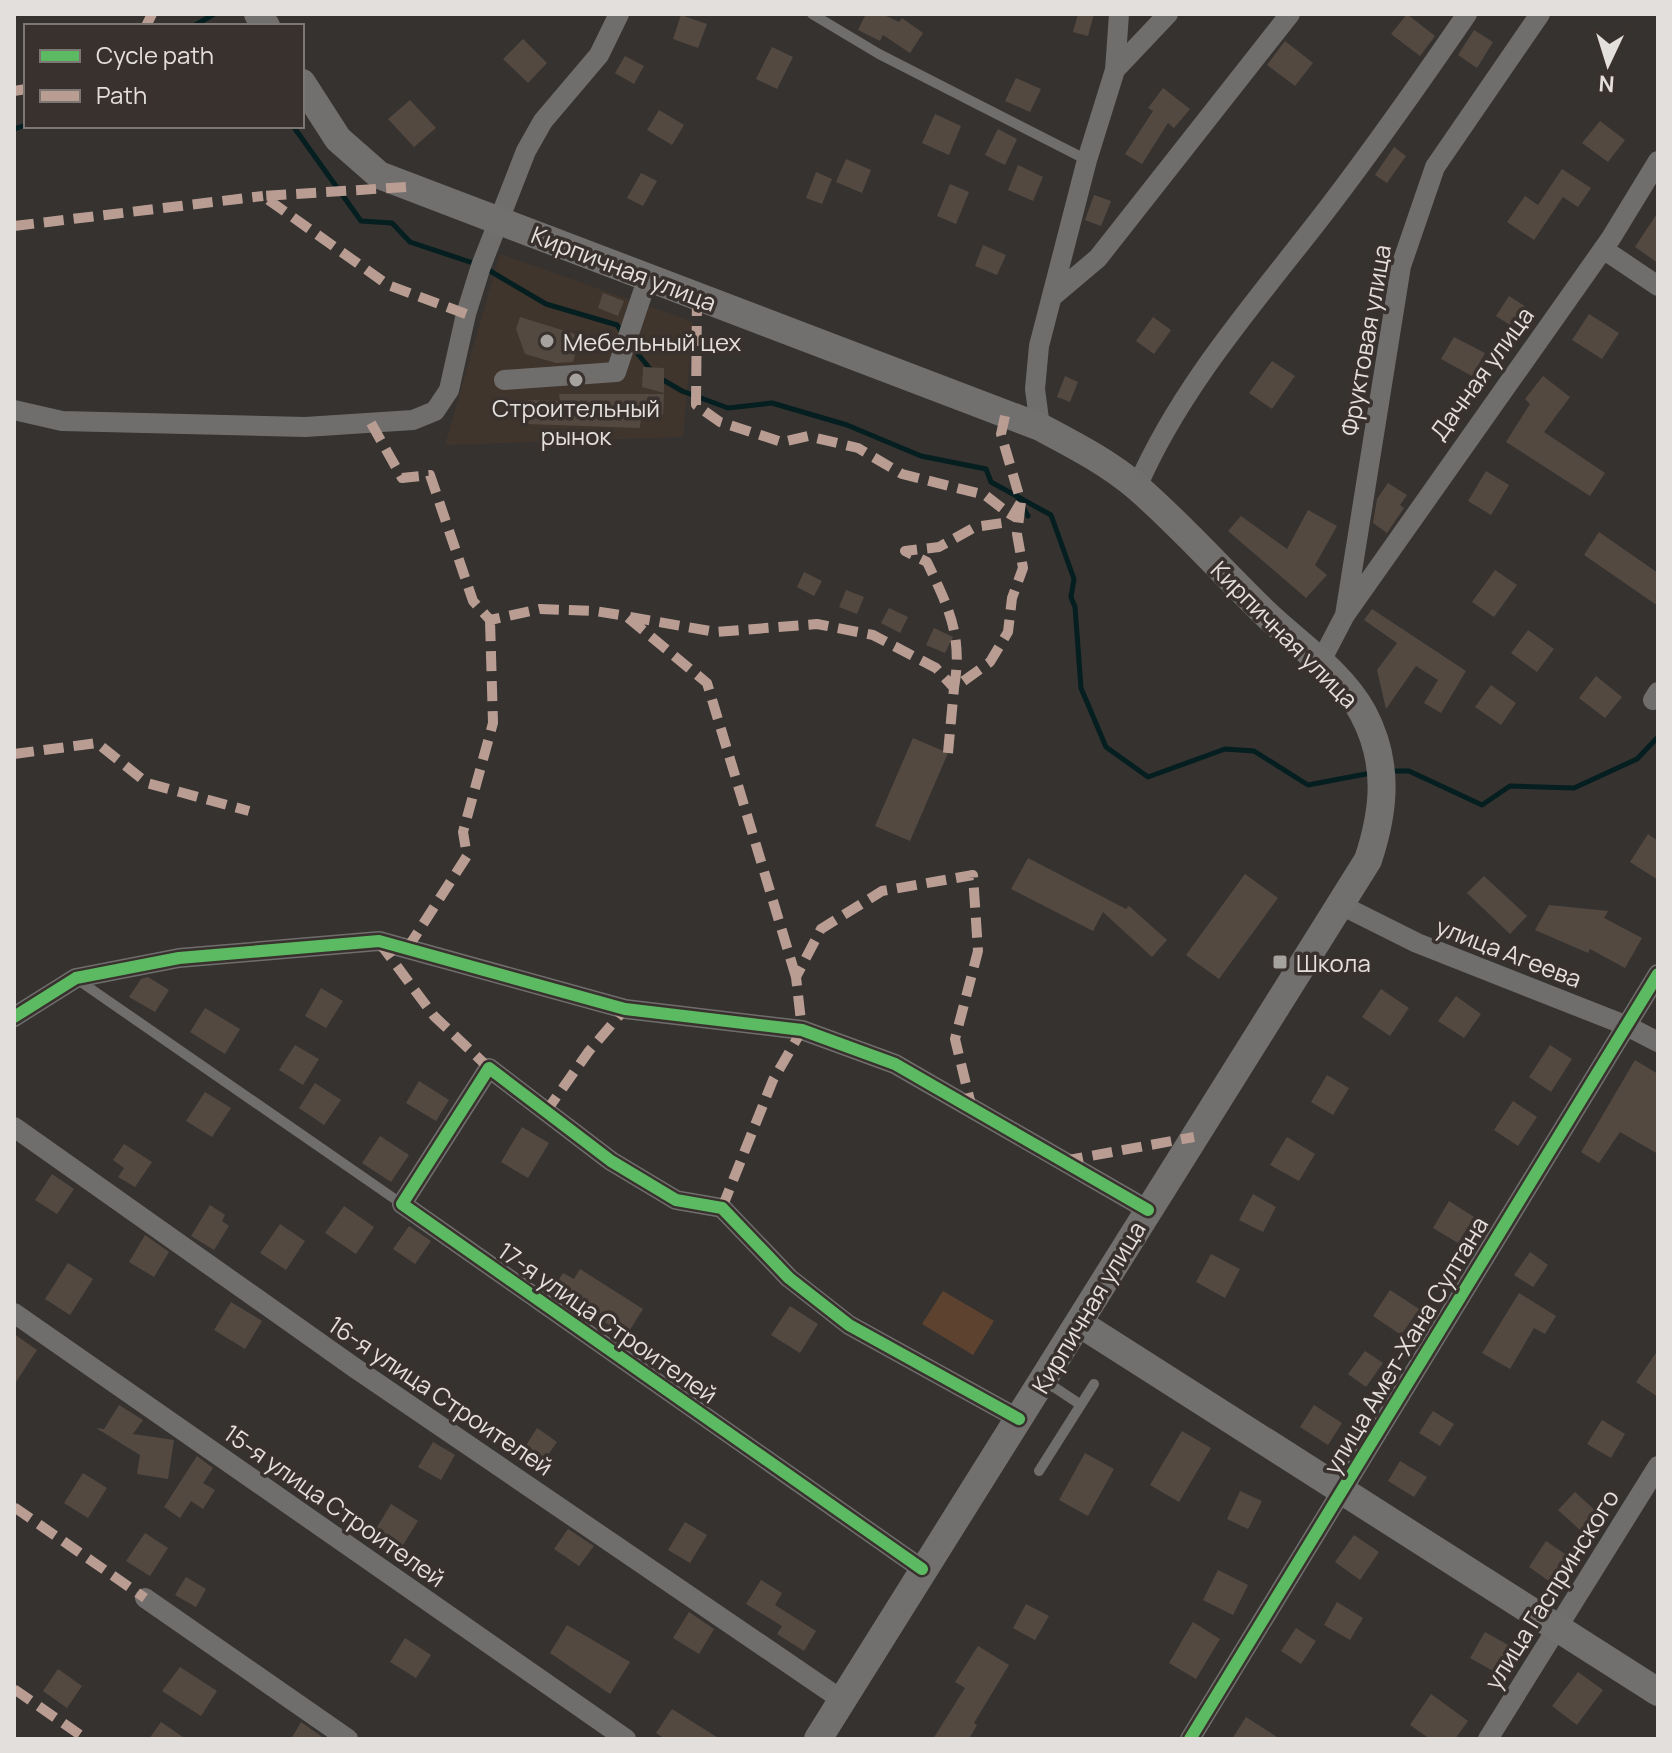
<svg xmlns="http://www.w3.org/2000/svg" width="1672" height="1753" font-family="Manrope,sans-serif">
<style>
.built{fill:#40352d}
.green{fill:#5d432f}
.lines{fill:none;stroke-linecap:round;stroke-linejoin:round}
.stream{stroke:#051e1f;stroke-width:5}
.building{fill:#544940}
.lane{stroke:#706e6d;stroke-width:10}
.street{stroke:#706e6d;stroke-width:20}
.secondary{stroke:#72706f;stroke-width:28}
.quiet{stroke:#b99d93;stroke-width:10;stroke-dasharray:20 10;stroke-linecap:butt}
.cycleway-casing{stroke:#38312d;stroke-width:17}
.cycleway{stroke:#5cba63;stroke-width:12}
.poi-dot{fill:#a6a2a0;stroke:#38312d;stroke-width:3}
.labels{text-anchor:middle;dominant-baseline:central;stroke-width:7;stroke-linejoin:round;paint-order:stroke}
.street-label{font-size:24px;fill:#e3dfdc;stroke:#38312d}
.poi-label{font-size:24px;fill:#e3dfdc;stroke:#38312d;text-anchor:start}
</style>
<rect width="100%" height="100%" fill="#353230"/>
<!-- built -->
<path class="built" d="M500,254L693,322L683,437L445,445Z"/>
<!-- green -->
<path class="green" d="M943,1291L994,1321L973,1355L922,1324Z"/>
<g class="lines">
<!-- stream -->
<path class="stream" d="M194,26L214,14
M293,126L361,221L392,223L410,242L476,264
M14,129L26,125
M485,268L546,304L617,325L622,332
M632,347L651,370
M658,377L682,391L728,408L772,403L847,425L921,456L986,469L991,482L1051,515L1074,579L1071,597L1075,607L1081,688L1106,747L1148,777L1225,749L1254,751L1308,785L1371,773
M1017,496L1028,516
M1389,771H1409L1482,805L1510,786L1574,788L1637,759L1658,737"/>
</g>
<!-- building -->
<path class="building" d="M866,14H882L899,22L902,18L923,33L910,53L883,35L880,41L858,30Z
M1078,14H1094L1088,36L1073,32Z
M1407,14L1435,36L1420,56L1391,34Z
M681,15L707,24L698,48L673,39Z
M1474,30L1493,42L1477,68L1458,55Z
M523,39L547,63L528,83L503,59Z
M1285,41L1313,63L1295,86L1267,65Z
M772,47L793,57L777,89L756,79Z
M625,56L644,66L634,84L615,73Z
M1016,78L1041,89L1030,112L1005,101Z
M1163,88L1190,109L1174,128L1168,123L1142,164L1125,154L1153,111L1148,108Z
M410,100L436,128L414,147L388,119Z
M659,110L684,125L672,145L647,130Z
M935,114L961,126L949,155L922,143Z
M1600,121L1625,140L1608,162L1582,143Z
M998,129L1017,139L1005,165L985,155Z
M1394,147L1406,156L1387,183L1375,175Z
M846,159L871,170L862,193L836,182Z
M1018,165L1043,177L1033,201L1008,190Z
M1562,169L1591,188L1578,207L1563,197L1534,240L1507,222L1525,196L1538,205Z
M816,172L832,179L822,204L806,198Z
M641,173L657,181L643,206L627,198Z
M950,184L969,192L956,224L937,216Z
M1094,195L1111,201L1101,226L1085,220Z
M1658,212V263L1635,247Z
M983,245L1006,255L997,275L975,266Z
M603,293L624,301L618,316L598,308Z
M1509,296L1526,307L1513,327L1496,316Z
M1589,314L1619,333L1602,359L1572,340Z
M520,317L575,334L571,348L576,352L573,362L556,363L525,354L516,329Z
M1153,317L1171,330L1154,354L1136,341Z
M1454,337L1485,353L1472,376L1441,359Z
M1272,361L1295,376L1272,409L1249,393Z
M643,367L664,368V393L642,387Z
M1065,376L1078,382L1070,402L1057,397Z
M1543,376L1570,397L1544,432L1605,473L1590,496L1506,442L1530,404L1525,399Z
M559,394H664L663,415L641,414L640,428L527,424L528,400L560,401Z
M1486,471L1509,485L1491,515L1468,501Z
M1388,483L1407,495L1400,505L1404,508L1387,533L1373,523L1377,499Z
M1308,510L1337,526L1315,565L1327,575L1306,598L1228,531L1241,516L1287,549Z
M1599,532L1658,573V606L1584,555Z
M1495,570L1517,585L1494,617L1472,602Z
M804,572L822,581L814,596L797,587Z
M846,590L864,597L857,614L839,607Z
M889,608L908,617L900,633L881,623Z
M1372,609L1466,671L1441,713L1424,703L1438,680L1416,666L1386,709L1377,670L1397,643L1364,620Z
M934,628L953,637L945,653L926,645Z
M1528,630L1554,649L1537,672L1511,653Z
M1596,676L1622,697L1605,718L1579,698Z
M1491,685L1516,703L1501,725L1475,707Z
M913,738L948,753L910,841L875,826Z
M1648,834L1658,841V880L1630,862Z
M1028,858L1126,909L1129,906L1167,940L1152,957L1103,912L1093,931L1011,889Z
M1245,874L1278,898L1219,979L1186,955Z
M1484,876L1527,916L1510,934L1467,893Z
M1549,905L1608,911L1604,918L1642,938L1625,968L1590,949L1588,953L1535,930Z
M148,977L169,990L155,1012L129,997L141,979Z
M321,988L343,1001L326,1028L305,1016Z
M1381,989L1409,1008L1390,1036L1362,1017Z
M1456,996L1481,1014L1464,1038L1438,1021Z
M205,1008L240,1029L225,1054L190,1032Z
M295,1045L319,1059L303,1085L279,1070Z
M1550,1045L1572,1059L1551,1092L1529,1077Z
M1635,1060L1658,1074V1154L1620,1132L1599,1163L1581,1152Z
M1327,1075L1349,1088L1333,1115L1311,1102Z
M419,1081L449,1100L436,1121L406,1103Z
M315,1083L341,1100L324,1125L299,1108Z
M205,1092L231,1108L212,1137L186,1121Z
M1513,1101L1537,1117L1518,1146L1494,1130Z
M522,1127L549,1143L528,1178L501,1162Z
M380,1136L409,1155L391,1182L362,1163Z
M1287,1137L1315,1154L1299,1181L1270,1165Z
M124,1144L152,1162L135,1187L118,1177L124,1168L113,1160Z
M52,1174L74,1189L57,1214L35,1200Z
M1253,1194L1276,1207L1263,1232L1239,1220Z
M1449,1201L1474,1217L1458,1243L1433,1228Z
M210,1205L225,1215L222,1221L229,1226L214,1250L191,1236Z
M344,1206L374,1227L356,1254L325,1233Z
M280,1224L305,1241L286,1270L260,1253Z
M409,1226L431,1241L415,1264L393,1249Z
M145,1235L169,1252L154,1277L129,1262Z
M1530,1252L1548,1265L1533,1287L1514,1275Z
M1211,1254L1240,1269L1225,1298L1196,1282Z
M68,1263L93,1279L70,1315L45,1299Z
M580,1269L643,1309L626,1336L603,1321L606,1318L555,1286L563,1273L574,1279Z
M1390,1290L1419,1309L1401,1335L1373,1316Z
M1519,1293L1556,1316L1545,1334L1534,1328L1510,1369L1482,1353Z
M231,1302L262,1321L245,1349L214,1330Z
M790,1306L818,1324L800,1353L771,1335Z
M14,1334L37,1350L14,1385Z
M1658,1350V1397L1636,1382Z
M1365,1351L1383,1363L1366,1387L1348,1374Z
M119,1405L143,1420L133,1434L174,1440L168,1479L137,1474L140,1455L96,1428L104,1429Z
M1314,1405L1342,1423L1328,1445L1300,1427Z
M1433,1411L1454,1424L1440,1446L1419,1433Z
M1602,1420L1625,1434L1611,1458L1587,1444Z
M537,1428L557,1442L539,1468L520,1455Z
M1182,1431L1211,1448L1179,1502L1150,1485Z
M433,1442L455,1455L441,1480L418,1467Z
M1085,1453L1114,1469L1088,1516L1059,1500Z
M197,1456L213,1468L203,1483L215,1490L203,1509L191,1501L180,1518L164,1507Z
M1400,1461L1427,1477L1414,1497L1388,1481Z
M83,1473L107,1488L88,1518L64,1503Z
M1240,1491L1262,1501L1248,1529L1227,1519Z
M1575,1492L1597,1512L1580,1530L1558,1510Z
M391,1504L418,1521L401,1548L374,1532Z
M685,1522L707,1535L690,1563L668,1550Z
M568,1529L594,1546L579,1566L554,1549Z
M145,1533L168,1548L150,1576L126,1561Z
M1354,1535L1379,1552L1360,1580L1335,1562Z
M1546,1541L1571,1558L1553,1584L1529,1567Z
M1218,1570L1248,1585L1233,1615L1203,1600Z
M186,1577L206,1589L196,1607L175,1595Z
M761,1580L782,1593L775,1605L816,1631L804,1651L777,1634L782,1626L746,1604Z
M1337,1602L1363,1618L1350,1640L1324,1625Z
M1026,1604L1049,1616L1035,1640L1013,1628Z
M689,1612L714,1629L699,1654L673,1638Z
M1193,1622L1220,1639L1196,1679L1169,1663Z
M567,1625L630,1662L610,1694L550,1653Z
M1296,1628L1316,1641L1301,1664L1281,1651Z
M1485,1632L1510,1646L1495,1672L1470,1658Z
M405,1638L431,1655L416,1678L390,1662Z
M978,1646L1009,1665L974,1723L977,1725L969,1739H933L965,1688L955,1682Z
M180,1667L217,1691L201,1716L162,1691Z
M58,1669L82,1686L67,1708L43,1691Z
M1578,1672L1603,1690L1577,1725L1552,1706Z
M1431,1694L1468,1721L1455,1739H1430L1410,1725Z
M672,1709L720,1739H665L656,1733Z
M1246,1717L1280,1739H1232Z
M161,1722L186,1739H149Z
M301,1722L325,1739H291Z"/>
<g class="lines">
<!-- lane -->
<path class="lane" d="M812,14L879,54L1087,160
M78,980L402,1204
M1045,1381L1081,1405
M1039,1471L1094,1384"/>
<!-- street -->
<path class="street" d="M1115,70L1168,14
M1603,249L1658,286
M1053,296L1098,258L1290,14
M504,380L616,372L648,277
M14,410L62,421L305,427L413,420L435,411L449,390L466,314L481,266L526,151L543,121L599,55L619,14
M1040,427L1035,389L1039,346L1087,160L1115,70L1119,14
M1137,487C1180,388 1252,306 1318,221C1370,154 1419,84 1467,14
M1345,615L1401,266L1435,167L1540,14
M1320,663L1345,615L1611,238L1658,161
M1653,700L1658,692
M1343,906L1417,943L1625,1025L1658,1042
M14,1017L76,978L179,958L379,941L625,1009L802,1030L895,1064L1148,1210
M14,1127L355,1368L842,1700
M14,1313L626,1739
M922,1569L402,1204L489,1068L611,1161L676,1200L722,1208L789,1278L849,1325L1019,1419
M145,1598L348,1739
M1190,1739L1658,974
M1488,1739L1658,1466"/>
<!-- secondary -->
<path class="secondary" d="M258,14L266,26
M302,83L338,139L379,175L1040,427C1074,445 1109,463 1138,488C1184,528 1225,575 1269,617C1300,646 1342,674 1363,713C1389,762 1385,809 1368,860L818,1739
M1079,1323L1658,1692"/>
<!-- quiet -->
<path class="quiet" d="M146,26L152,14
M14,91L26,89
M406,187L263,196L388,285L466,314
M14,226L263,196
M697,296L696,405L720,422L782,442L808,436L858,448L902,474L985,495L1003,509
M1005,416L1001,434L1021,502L1017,534L1023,568L1012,598L1008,632L990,662L954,688C963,635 949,609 927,562L905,551L939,547L975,527L1009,522L1021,502
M371,423L402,478L430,475L473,601L490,620L540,609L595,611L626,616L707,683L796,977
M630,617L716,632L817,624L873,635L936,668L954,688L948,753
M14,754L97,743L147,783L249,811
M379,942L434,1016L489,1068
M407,949L467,856L463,832L493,723L490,620
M545,1113L589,1051L625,1009
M1063,1161L1194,1137
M722,1208L773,1080L802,1030L796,977L821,929L882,891L973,875L978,951L955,1039L972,1109
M14,1507L145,1598
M14,1689L86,1739"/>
<defs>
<path id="cycleway" d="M14,1017L76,978L179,958L379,941L625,1009L802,1030L895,1064L1148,1210
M922,1569L402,1204L489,1068L611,1161L676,1200L722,1208L789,1278L849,1325L1019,1419
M1190,1739L1658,974"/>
</defs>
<!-- cycleway casing -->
<use href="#cycleway" class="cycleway-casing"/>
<!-- cycleway -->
<use href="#cycleway" class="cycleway"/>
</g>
<!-- markers -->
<g class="poi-dot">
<circle cx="547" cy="341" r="8"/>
<circle cx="576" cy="380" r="8"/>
<rect x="1272" y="954" width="16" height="16" rx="4"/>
</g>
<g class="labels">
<!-- street labels -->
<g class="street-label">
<text transform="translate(624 268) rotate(21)">Кирпичная улица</text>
<text transform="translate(1365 340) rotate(-80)">Фруктовая улица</text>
<text transform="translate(1481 373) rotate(-54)">Дачная улица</text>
<text transform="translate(1285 634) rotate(45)">Кирпичная улица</text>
<text transform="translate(1509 952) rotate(21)">улица Агеева</text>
<text transform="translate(1088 1307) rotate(-59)">Кирпичная улица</text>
<text transform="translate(608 1322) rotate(35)">17-я улица Строителей</text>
<text transform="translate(1405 1345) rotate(-59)">улица Амет-Хана Султана</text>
<text transform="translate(441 1395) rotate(34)">16-я улица Строителей</text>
<text transform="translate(335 1505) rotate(35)">15-я улица Строителей</text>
<text transform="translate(1551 1589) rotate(-58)">улица Гаспринского</text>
</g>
<!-- poi labels -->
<g class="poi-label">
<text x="563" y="341">Мебельный цех</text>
<text x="576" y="407" text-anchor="middle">Строительный<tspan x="576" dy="28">рынок</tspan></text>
<text x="1296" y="962">Школа</text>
</g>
</g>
<!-- border -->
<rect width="1672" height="1753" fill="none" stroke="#e3dfdc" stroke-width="32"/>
<!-- legend -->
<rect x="24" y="24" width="280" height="104" fill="#38312d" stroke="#7c7773" stroke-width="2"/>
<rect x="40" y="50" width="40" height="12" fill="#5cba63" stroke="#7c7773" stroke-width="2"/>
<text x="96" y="64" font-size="24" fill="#e3dfdc">Cycle path</text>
<rect x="40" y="90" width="40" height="12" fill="#b99d93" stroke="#7c7773" stroke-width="2"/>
<text x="96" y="104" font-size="24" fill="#e3dfdc">Path</text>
<!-- north arrow -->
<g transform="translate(1608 64) rotate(184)" stroke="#38312d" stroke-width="6" paint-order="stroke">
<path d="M0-6L14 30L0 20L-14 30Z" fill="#e3dfdc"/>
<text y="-12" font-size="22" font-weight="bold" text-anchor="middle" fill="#e3dfdc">N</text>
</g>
</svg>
